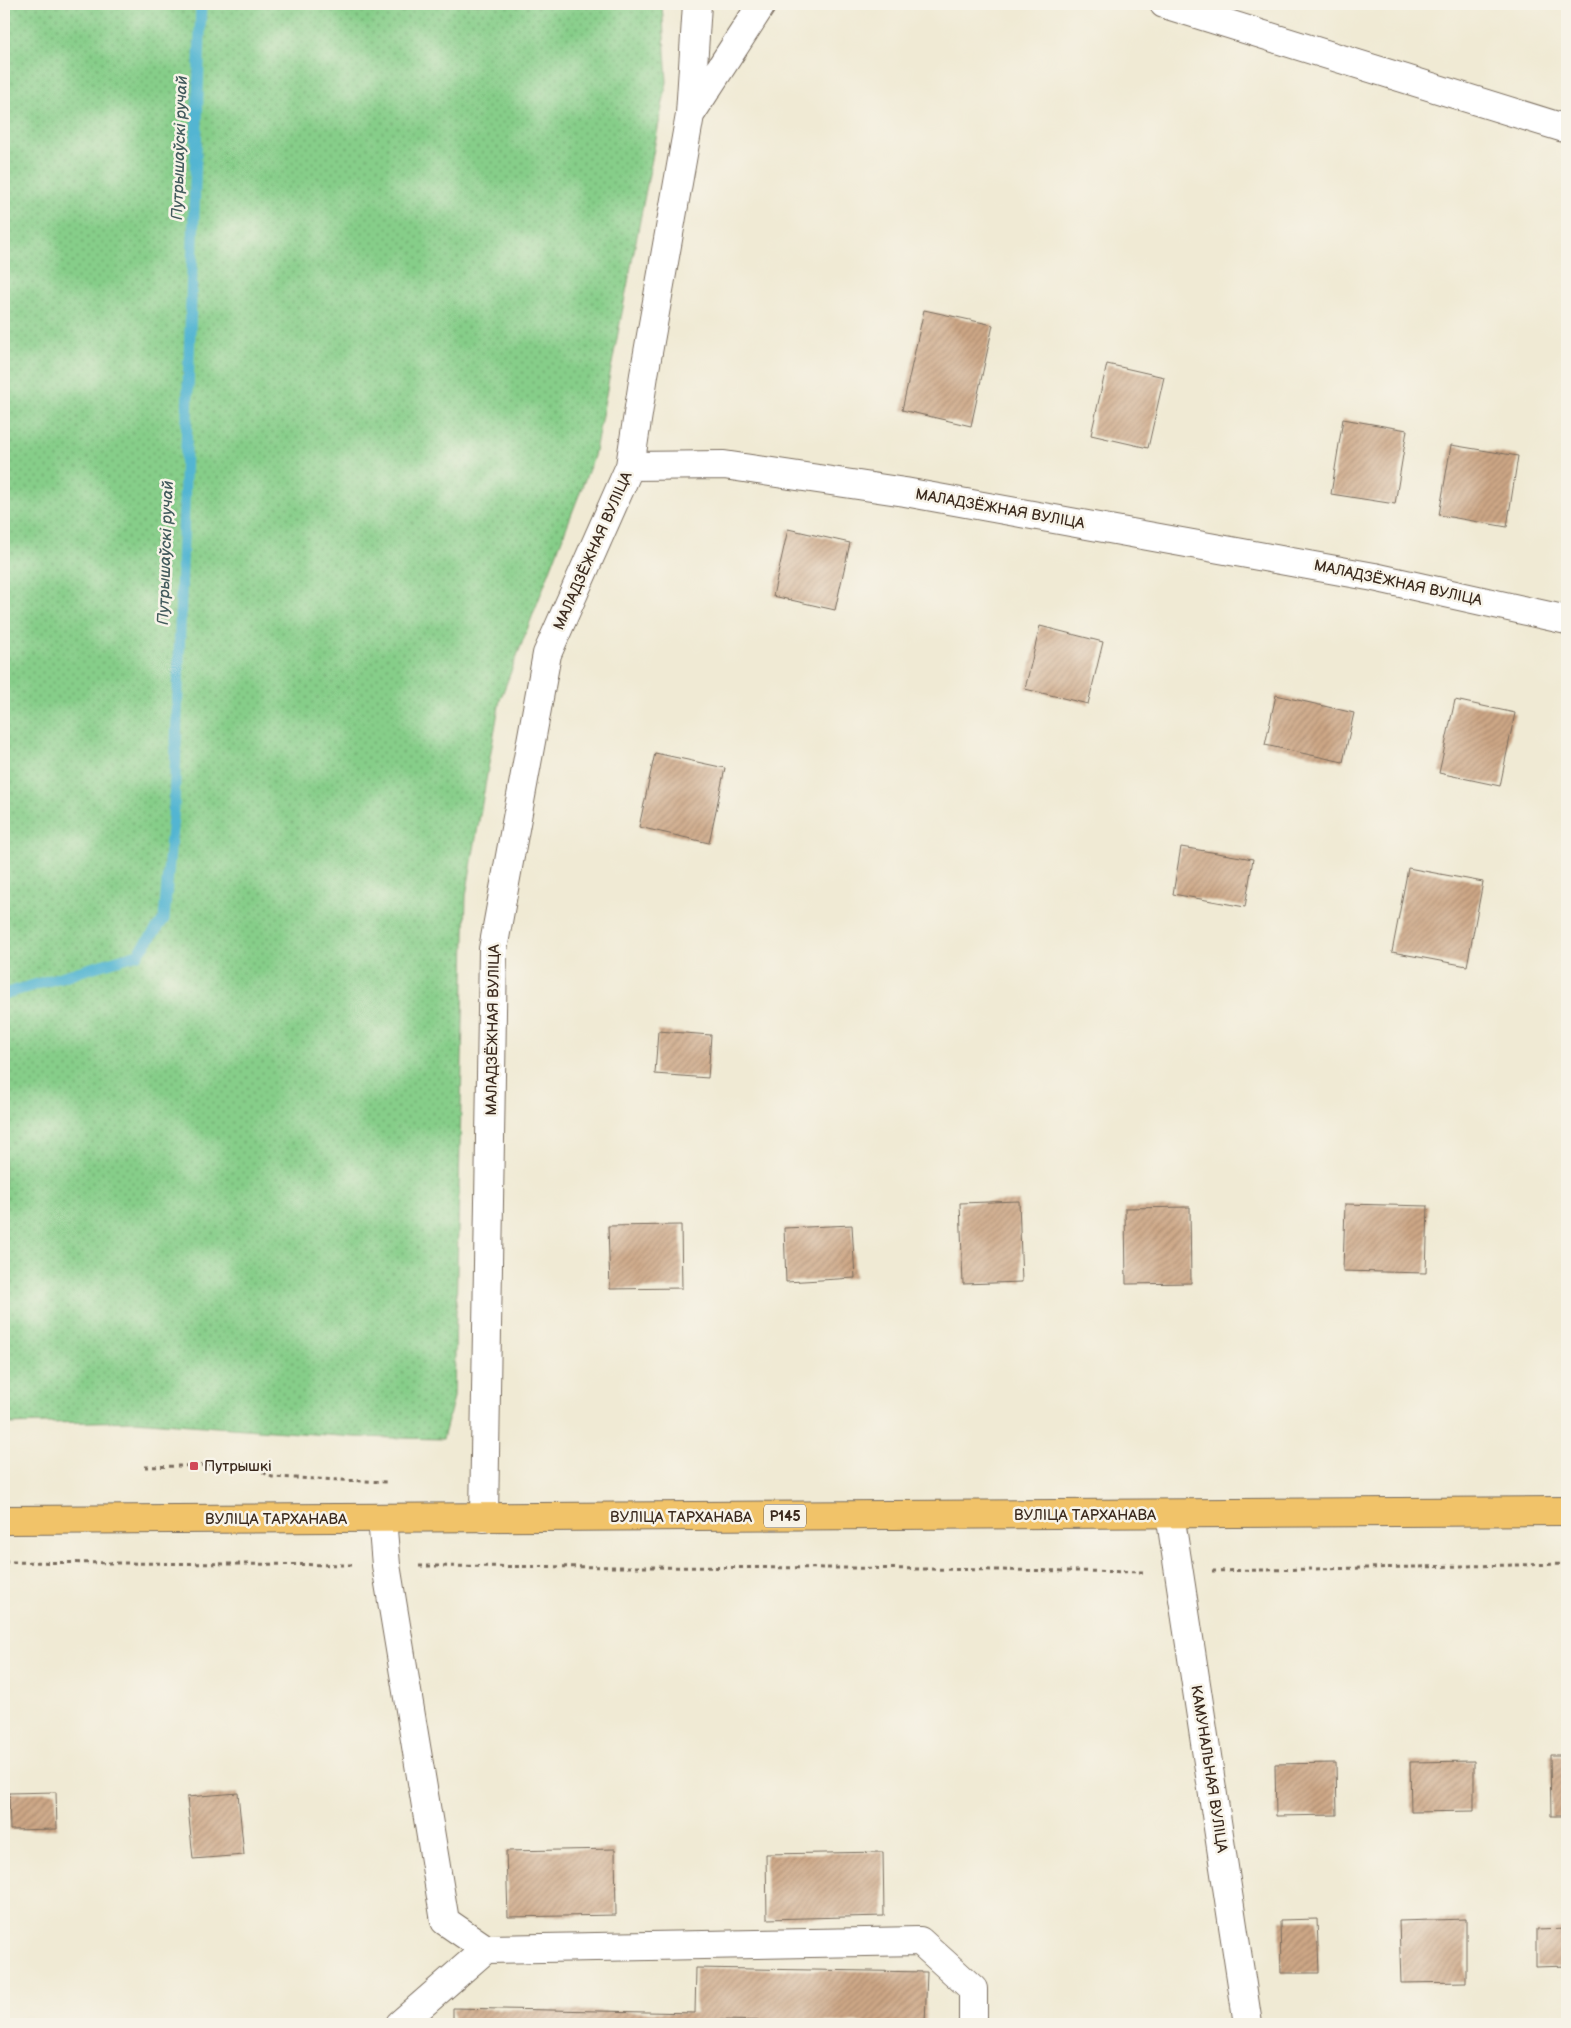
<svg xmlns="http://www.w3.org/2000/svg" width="1571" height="2028" font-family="'Balsamiq Sans',sans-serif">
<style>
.grass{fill:url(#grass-dots);stroke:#607c54}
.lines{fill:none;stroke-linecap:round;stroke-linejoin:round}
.stream{stroke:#53b5d2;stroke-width:11}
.building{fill:url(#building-hatch)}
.minor-casing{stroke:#7a6d5e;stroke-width:30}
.major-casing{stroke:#7a6d5e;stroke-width:30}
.path{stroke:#7a6d5e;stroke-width:3;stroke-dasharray:4 4;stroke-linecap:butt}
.minor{stroke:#fff;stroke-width:28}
.major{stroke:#f1c369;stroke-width:28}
.poi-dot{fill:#d1495b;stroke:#f7f3e8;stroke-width:2}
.labels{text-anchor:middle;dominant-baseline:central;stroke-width:5;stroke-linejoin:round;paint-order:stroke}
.shield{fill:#f7f3e8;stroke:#73665b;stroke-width:1}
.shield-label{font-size:14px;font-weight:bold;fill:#3b2a1e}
.street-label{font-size:15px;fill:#3b2a1e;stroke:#f7f3e8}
.poi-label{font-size:15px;fill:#3b2a1e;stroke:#f7f3e8;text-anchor:start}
.water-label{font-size:16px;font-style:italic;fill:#435b5d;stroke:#f7f3e8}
</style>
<defs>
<pattern id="grass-dots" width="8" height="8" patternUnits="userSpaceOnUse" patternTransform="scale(1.25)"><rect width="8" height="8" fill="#86ce89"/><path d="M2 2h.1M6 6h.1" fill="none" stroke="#6fa76f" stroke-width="1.8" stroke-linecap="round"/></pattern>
<pattern id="building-hatch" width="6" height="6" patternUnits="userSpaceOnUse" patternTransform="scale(1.25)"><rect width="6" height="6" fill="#cda786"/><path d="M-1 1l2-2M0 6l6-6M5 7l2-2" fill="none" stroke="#a8886d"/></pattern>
</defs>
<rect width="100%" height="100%" fill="#f7f3e8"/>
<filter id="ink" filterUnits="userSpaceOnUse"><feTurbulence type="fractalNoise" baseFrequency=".02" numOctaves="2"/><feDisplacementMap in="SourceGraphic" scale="10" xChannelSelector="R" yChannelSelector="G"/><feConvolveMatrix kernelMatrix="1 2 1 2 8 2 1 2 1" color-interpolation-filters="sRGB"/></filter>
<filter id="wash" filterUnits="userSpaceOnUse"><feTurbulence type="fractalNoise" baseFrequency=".0096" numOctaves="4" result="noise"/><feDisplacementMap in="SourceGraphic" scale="20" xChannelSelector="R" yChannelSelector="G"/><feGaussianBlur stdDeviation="1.12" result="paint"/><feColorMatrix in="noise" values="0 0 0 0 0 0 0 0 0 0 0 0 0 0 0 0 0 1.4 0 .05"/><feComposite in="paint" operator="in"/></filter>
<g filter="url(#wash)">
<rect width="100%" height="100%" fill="#f0ead4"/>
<!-- grass -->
<path class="grass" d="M4,4H662L667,82L594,456L500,700L466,895L454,1397L443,1439L354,1437L135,1421L4,1424Z"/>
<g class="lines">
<!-- stream -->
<path class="stream" d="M4,994L138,954L164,919L174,805L201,4"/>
</g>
<g id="blocks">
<!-- building -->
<path class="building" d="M924,310L993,325L971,426L902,410Z
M1107,364L1164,377L1148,448L1091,435Z
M1343,419L1407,430L1395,504L1331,494Z
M1451,445L1518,456L1507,527L1439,515Z
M788,529L850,543L835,610L773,596Z
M1040,626L1103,642L1088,704L1025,689Z
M1276,695L1354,713L1343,762L1265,745Z
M1455,700L1515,713L1500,786L1439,773Z
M655,753L725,768L709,843L639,827Z
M1181,847L1253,859L1245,907L1173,894Z
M1408,868L1483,882L1467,966L1392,952Z
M658,1031L711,1035L708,1078L655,1074Z
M1019,1201L1022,1282L963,1284L960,1203Z
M1345,1204L1428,1206L1426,1273L1343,1271Z
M1190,1207L1191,1283L1126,1284L1125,1208Z
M681,1225L682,1288L610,1289L608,1226Z
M852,1225L855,1278L786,1282L784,1228Z
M1550,1755H1567V1816H1551Z
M1474,1761V1811L1411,1812L1410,1762Z
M1336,1763L1337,1815L1276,1816L1275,1764Z
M56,1792L57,1829L10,1830L9,1793Z
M238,1793L244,1855L193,1859L187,1797Z
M615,1849L616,1915L508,1917L506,1851Z
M883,1852L884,1916L767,1919L766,1854Z
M1317,1919L1319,1973H1281L1280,1920Z
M1466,1919V1982L1401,1983L1399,1921Z
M1567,1929V1966L1536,1967V1930Z
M696,1968L927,1972L925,2024L720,2020V2024H453V2008L695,2013Z"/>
</g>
</g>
<g filter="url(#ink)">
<use href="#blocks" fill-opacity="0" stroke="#7a6d5e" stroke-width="1"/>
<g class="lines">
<defs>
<path id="minor" d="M1164,4L1567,129
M690,114L697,4
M630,466L644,375L690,115L762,4
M1170,1514L1248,2024
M382,1518L386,1565L445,1921L486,1949L920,1941L973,1989V2024
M484,1518L493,949L547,654L630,466L724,465L905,492L1374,577L1567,620
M400,2024L486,1949"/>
<path id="major" d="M4,1520L1567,1511"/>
</defs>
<!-- minor casing -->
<use href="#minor" class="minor-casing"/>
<!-- major casing -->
<use href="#major" class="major-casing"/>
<!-- path -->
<path class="path" d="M145,1467L247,1464L272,1477L387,1482
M4,1562L353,1565
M419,1566L849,1568L1146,1572
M1212,1571L1567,1564"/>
<!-- minor -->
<use href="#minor" class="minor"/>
<!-- major -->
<use href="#major" class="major"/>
</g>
</g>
<!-- markers -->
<rect class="poi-dot" x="189" y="1461" width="10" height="10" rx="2.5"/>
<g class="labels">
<!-- shield labels -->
<rect class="shield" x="764" y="1504.5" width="42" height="23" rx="4"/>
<g class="shield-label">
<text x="785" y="1516">Р145</text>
</g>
<!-- street labels -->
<g class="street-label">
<text transform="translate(1000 509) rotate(10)">МАЛАДЗЁЖНАЯ ВУЛІЦА</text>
<text transform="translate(593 551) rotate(-66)">МАЛАДЗЁЖНАЯ ВУЛІЦА</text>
<text transform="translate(1398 583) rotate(12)">МАЛАДЗЁЖНАЯ ВУЛІЦА</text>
<text transform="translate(493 1030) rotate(-89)">МАЛАДЗЁЖНАЯ ВУЛІЦА</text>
<text x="1085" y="1515">ВУЛІЦА ТАРХАНАВА</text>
<text x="681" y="1517">ВУЛІЦА ТАРХАНАВА</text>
<text x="276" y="1519">ВУЛІЦА ТАРХАНАВА</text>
<text transform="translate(1209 1769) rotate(81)">КАМУНАЛЬНАЯ ВУЛІЦА</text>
</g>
<!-- poi labels -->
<g class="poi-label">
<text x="204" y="1466">Путрышкі</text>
</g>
<!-- water labels -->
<g class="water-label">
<text transform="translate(180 148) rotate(-88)">Путрышаўскі ручай</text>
<text transform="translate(166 553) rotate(-88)">Путрышаўскі ручай</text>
</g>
</g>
<!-- margin -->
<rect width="1571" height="2028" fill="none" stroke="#f7f3e8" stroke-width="20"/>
</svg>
